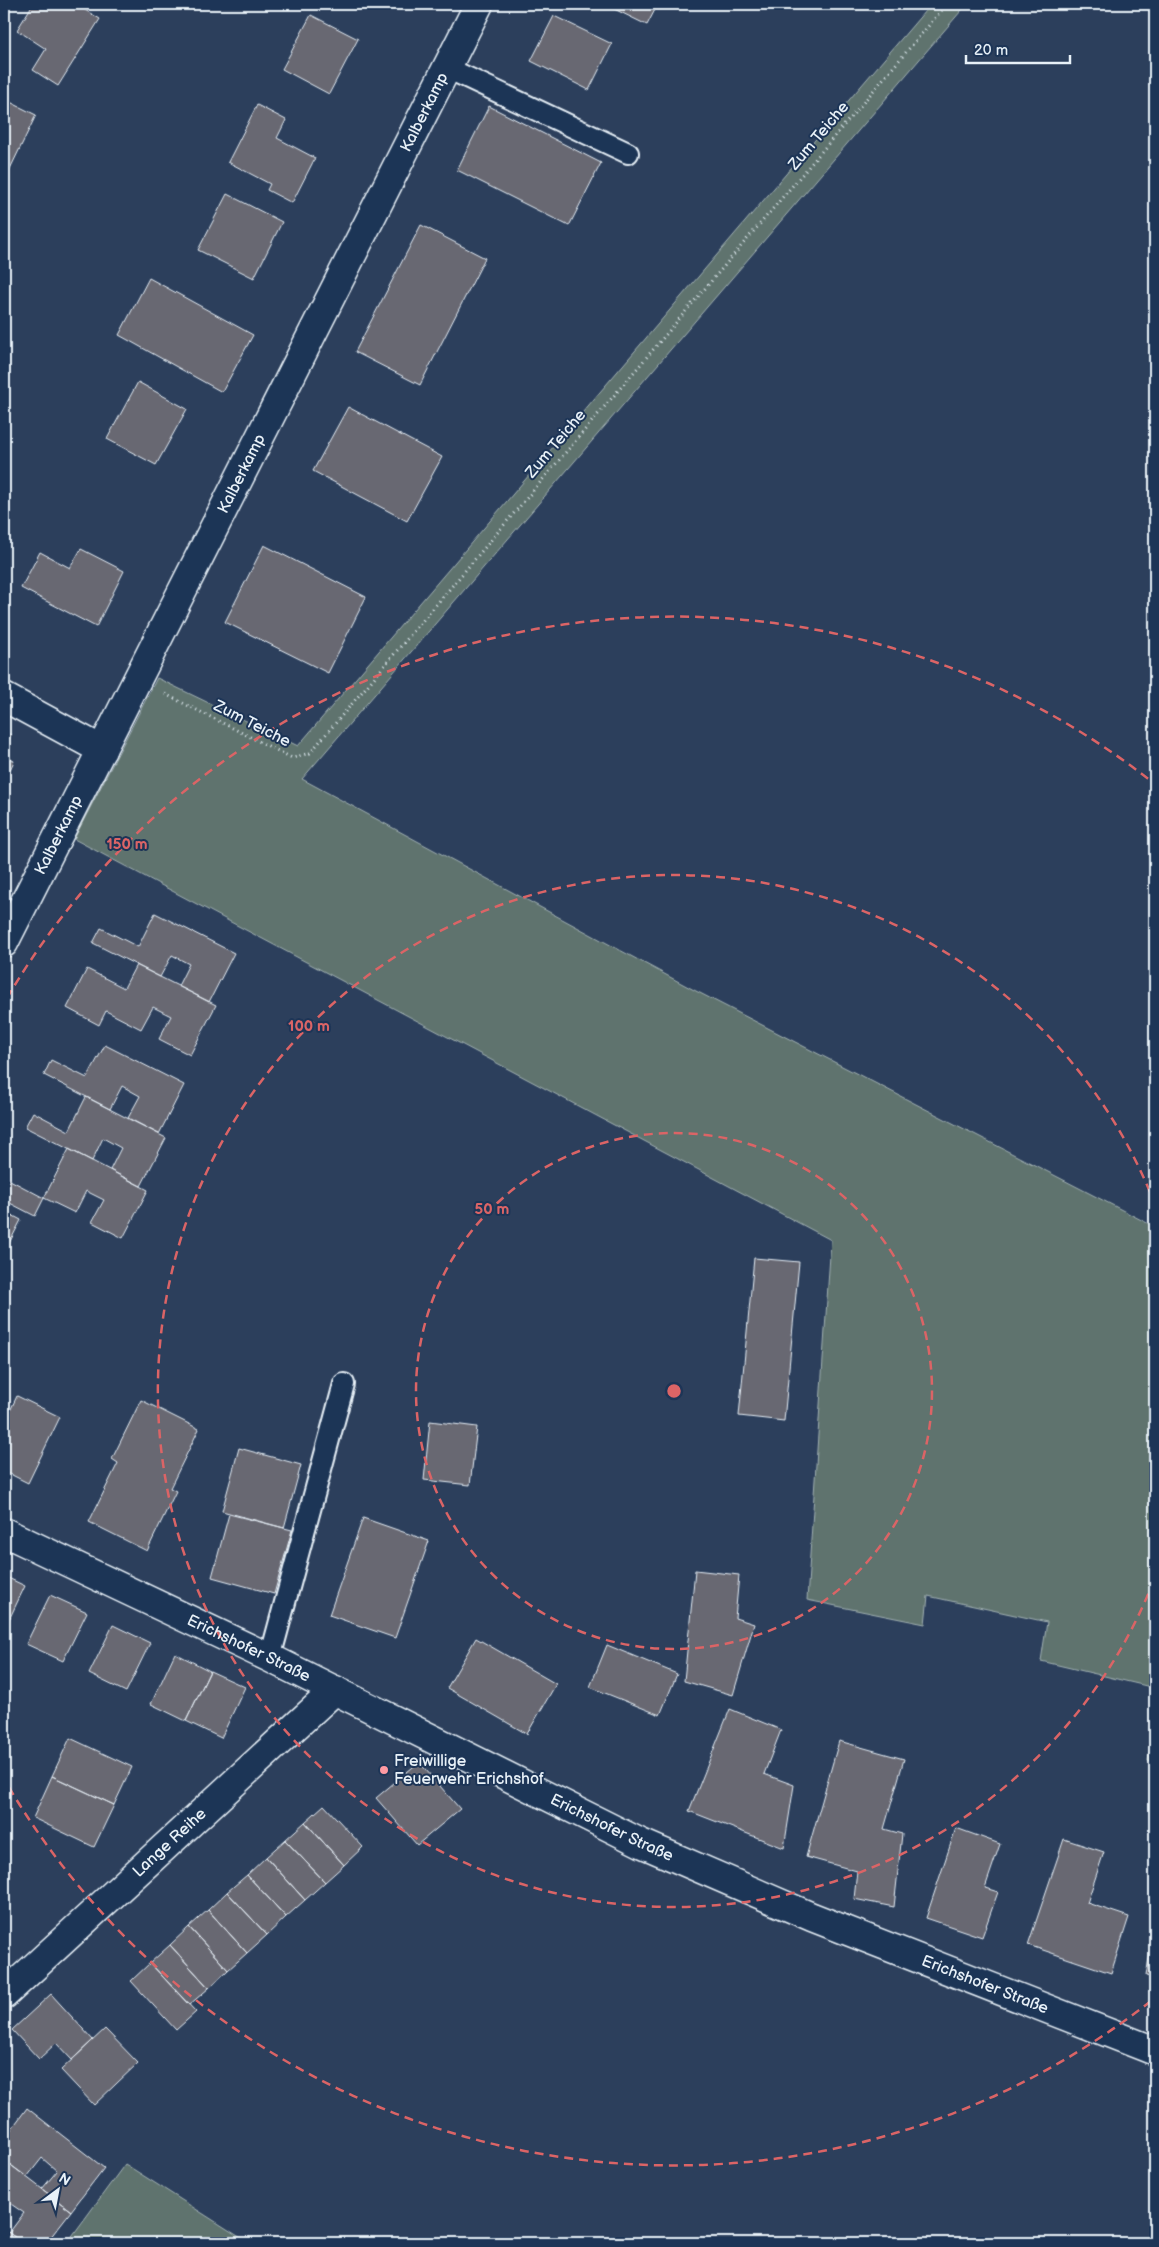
<svg xmlns="http://www.w3.org/2000/svg" width="1159" height="2247" font-family="'Balsamiq Sans',sans-serif">
<style>
.green{fill:#5e736e;stroke:#a3b2b3}
.building{fill:#686772;stroke:#e8f1f8}
.lines{fill:none;stroke-linecap:round;stroke-linejoin:round}
.lane-casing{stroke:#e8f1f8;stroke-width:24}
.street-casing{stroke:#e8f1f8;stroke-width:31}
.path{stroke:#e8f1f8;stroke-width:3;stroke-dasharray:1 4;stroke-linecap:butt}
.lane{stroke:#1d3557;stroke-width:20}
.street{stroke:#1d3557;stroke-width:28}
.ring{fill:none;stroke:#db6466;stroke-width:2.5;stroke-dasharray:9 6}
.poi-dot{fill:#ff9aa2;stroke:#1d3557;stroke-width:2}
.labels{text-anchor:middle;dominant-baseline:central;stroke-width:4;stroke-linejoin:round;paint-order:stroke}
.street-label{font-size:16px;fill:#e8f1f8;stroke:#1d3557}
.poi-label{font-size:16px;fill:#e8f1f8;stroke:#1d3557;text-anchor:start}
.centre{fill:#db6466;stroke:#1d3557;stroke-width:2.5}
.ring-label{font-size:15px;text-anchor:middle;font-weight:bold;fill:#db6466;stroke:#1d3557;stroke-width:4;stroke-linejoin:round;paint-order:stroke}
</style>
<rect width="100%" height="100%" fill="#2c3f5c"/>
<filter id="ink" filterUnits="userSpaceOnUse"><feTurbulence type="fractalNoise" baseFrequency=".02" numOctaves="2"/><feDisplacementMap in="SourceGraphic" scale="10" xChannelSelector="R" yChannelSelector="G"/><feConvolveMatrix kernelMatrix="1 2 1 2 8 2 1 2 1" color-interpolation-filters="sRGB"/></filter>
<g filter="url(#ink)">
<!-- green -->
<path class="green" d="M931,4H967L302,779L694,990L1155,1227V1688L1041,1661L1047,1622L928,1596L925,1624L807,1600L831,1240L74,839L157,678L298,746Z
M1155,1714V1763L1148,1761Z
M125,2164L249,2243H67Z"/>
<!-- building -->
<path class="building" d="M33,4H75L100,19L58,86L33,70L46,49L17,30Z
M604,4H658L647,25Z
M311,15L358,39L329,94L282,69Z
M554,16L612,44L589,90L531,61Z
M4,99L36,115L8,173L4,171Z
M257,105L286,120L277,138L315,158L292,203L267,190L270,184L228,162Z
M489,106L601,163L569,226L457,170Z
M227,194L282,222L254,278L198,250Z
M421,225L485,258L420,385L355,352Z
M149,278L253,335L222,392L119,335Z
M138,382L187,409L156,465L107,439Z
M348,407L442,457L407,521L313,471Z
M264,545L366,597L328,673L225,622Z
M81,549L124,571L96,627L21,588L40,552L70,568Z
M4,731L11,735L4,749Z
M4,756L14,761L4,783Z
M155,913L234,953L209,1002L178,986L189,964L172,955L160,977L93,943L101,928L138,947Z
M136,965L216,1005L190,1055L159,1039L171,1016L153,1007L141,1029L106,1011L99,1025L67,1008L87,969L124,988Z
M105,1045L184,1085L159,1134L128,1118L140,1096L122,1086L110,1109L44,1075L51,1060L87,1078Z
M86,1097L166,1138L141,1186L110,1170L121,1148L103,1138L92,1161L25,1127L33,1112L69,1131Z
M69,1149L148,1190L123,1238L92,1222L104,1200L86,1191L75,1213L44,1198Z
M8,1179L44,1198L35,1216L4,1200V1186Z
M4,1211L21,1220L4,1253Z
M754,1258L799,1262L784,1421L739,1416Z
M17,1396L60,1417L28,1483L4,1471V1408L10,1411Z
M141,1400L199,1429L170,1488L176,1491L147,1551L89,1522L118,1463L112,1459Z
M430,1421L477,1427L470,1485L424,1480Z
M239,1448L301,1465L284,1528L222,1511Z
M229,1514L292,1530L274,1594L212,1577Z
M363,1518L429,1541L395,1638L329,1615Z
M695,1570L739,1575L735,1618L754,1624L733,1695L684,1681Z
M4,1576L25,1586L4,1630Z
M50,1595L87,1612L63,1661L26,1644Z
M113,1625L150,1643L126,1692L89,1674Z
M476,1638L556,1684L527,1734L447,1688Z
M607,1645L677,1674L660,1715L590,1687Z
M175,1653L210,1671L186,1721L151,1704Z
M210,1671L245,1687L221,1738L186,1721Z
M730,1709L781,1730L764,1774L794,1785L784,1848L689,1811Z
M70,1738L132,1767L114,1805L52,1776Z
M839,1741L904,1759L884,1829L902,1834L894,1907L854,1899L857,1871L806,1857Z
M419,1762L460,1809L417,1845L376,1798Z
M52,1776L114,1805L94,1847L33,1818Z
M324,1805L363,1847L344,1865L305,1822Z
M305,1822L344,1865L325,1882L285,1840Z
M956,1828L1000,1844L985,1888L998,1892L982,1937L926,1918Z
M1064,1839L1104,1852L1087,1903L1129,1917L1111,1973L1028,1945Z
M285,1840L325,1882L305,1900L266,1857Z
M266,1857L305,1900L286,1917L247,1875Z
M247,1875L286,1917L267,1935L227,1892Z
M227,1892L267,1935L247,1953L208,1910Z
M208,1910L247,1953L228,1970L189,1927Z
M1155,1921V1978L1146,1976Z
M189,1927L228,1970L209,1988L170,1945Z
M170,1945L209,1988L189,2005L150,1963Z
M150,1963L196,2012L176,2030L131,1981Z
M51,1994L93,2040L72,2060L56,2043L39,2059L12,2030Z
M105,2029L138,2063L94,2105L61,2070Z
M27,2108L104,2168L71,2211L42,2189L57,2171L42,2158L27,2177L4,2160V2139Z
M4,2160L71,2211L46,2243H23L9,2233L24,2213L8,2202L4,2207Z
M4,2228L9,2233L23,2243H4Z"/>
<g class="lines">
<defs>
<path id="lane" d="M447,68L628,153
M270,1658L344,1384"/>
<g id="street">
<path d="M4,697L102,750"/>
<path id="s1" d="M4,943L479,4"/>
<path id="s2" d="M4,1532L270,1658L641,1843L812,1917L1155,2051"/>
<path id="s3" d="M4,1995L335,1690"/>
</g>
</defs>
<!-- lane casing -->
<use href="#lane" class="lane-casing"/>
<!-- street casing -->
<use href="#street" class="street-casing"/>
<!-- path -->
<path class="path" d="M165,694L292,758L310,753L947,4"/>
<!-- lane -->
<use href="#lane" class="lane"/>
<!-- street -->
<use href="#street" class="street"/>
</g>
</g>
<!-- distance rings -->
<g class="ring">
<circle cx="674" cy="1391" r="258"/>
<path d="M1154 1580A516 516 0 1 1 1154 1202"/>
<path d="M1151 2001A774 774 0 0 1 7 1784M7 998A774 774 0 0 1 1151 781"/>
</g>
<!-- markers -->
<circle class="poi-dot" cx="384" cy="1770" r="5"/>
<g class="labels">
<!-- street labels -->
<g class="street-label">
<text stroke="none"><textPath href="#s1" startOffset="931">Kalberkamp</textPath></text>
<text transform="translate(819 136) rotate(-50)">Zum Teiche</text>
<text transform="translate(556 444) rotate(-50)">Zum Teiche</text>
<text stroke="none"><textPath href="#s1" startOffset="526">Kalberkamp</textPath></text>
<text transform="translate(252 724) rotate(27)">Zum Teiche</text>
<text stroke="none"><textPath href="#s1" startOffset="121">Kalberkamp</textPath></text>
<text stroke="none"><textPath href="#s2" startOffset="271">Erichshofer Straße</textPath></text>
<text stroke="none"><textPath href="#s2" startOffset="676">Erichshofer Straße</textPath></text>
<text stroke="none"><textPath href="#s3" startOffset="225">Lange Reihe</textPath></text>
<text stroke="none"><textPath href="#s2" startOffset="1081">Erichshofer Straße</textPath></text>
</g>
<!-- poi labels -->
<g class="poi-label">
<text x="394" y="1761">Freiwillige<tspan x="394" dy="18">Feuerwehr Erichshof</tspan></text>
</g>
</g>
<circle cx="674" cy="1391" r="8" class="centre"/>
<g class="ring-label">
<text x="127" y="849">150 m</text>
<text x="309" y="1031">100 m</text>
<text x="492" y="1214">50 m</text>
</g>
<!-- margin -->
<rect width="1159" height="2247" fill="none" stroke="#1d3557" stroke-width="20"/>
<rect x="10" y="10" width="1139" height="2227" fill="none" stroke="#e8f1f8" stroke-width="2" filter="url(#ink)"/>
<!-- north arrow -->
<g transform="translate(58 2190) rotate(32)" stroke="#1d3557" stroke-width="4" paint-order="stroke">
<path d="M0-4L9 19L0 12L-9 19Z" fill="#e8f1f8"/>
<text y="-8" font-size="14" font-weight="bold" text-anchor="middle" fill="#e8f1f8">N</text>
</g>
<!-- scale -->
<path d="M966 55v8h104v-8" fill="none" stroke="#e8f1f8" stroke-width="2.5"/>
<text x="974" y="55" font-size="15" fill="#e8f1f8" stroke="#1d3557" stroke-width="4" paint-order="stroke">20 m</text>
</svg>
